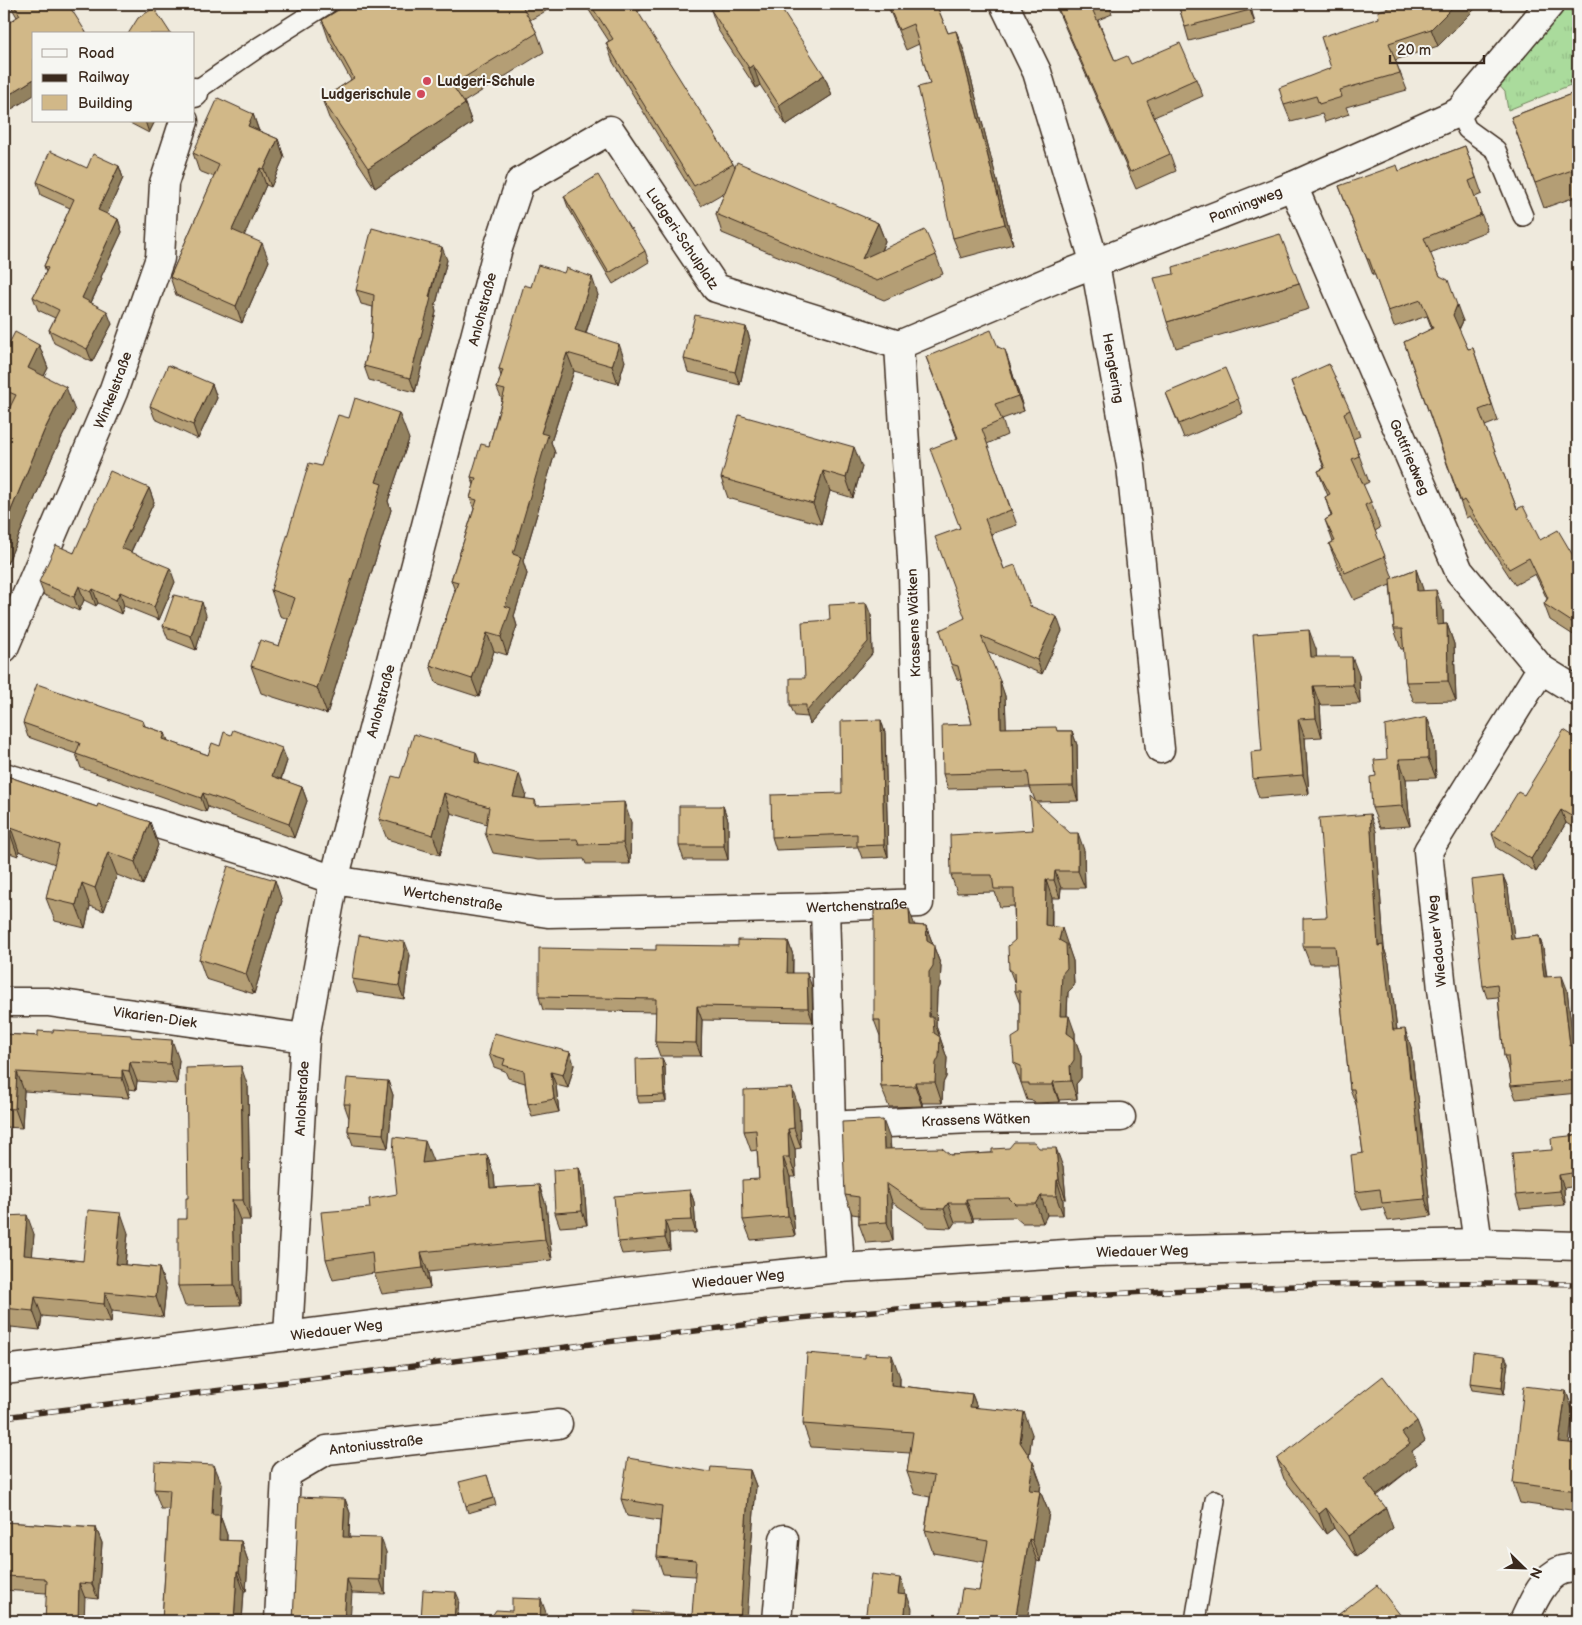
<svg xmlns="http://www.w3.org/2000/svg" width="1582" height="1625" font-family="'Balsamiq Sans',sans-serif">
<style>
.grass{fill:url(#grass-tufts);stroke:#72825d}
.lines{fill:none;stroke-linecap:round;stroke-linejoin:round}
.service-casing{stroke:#3b2a1e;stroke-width:22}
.minor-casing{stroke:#3b2a1e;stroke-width:31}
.service{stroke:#f6f6f2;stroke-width:19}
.minor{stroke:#f6f6f2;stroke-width:28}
.rail-casing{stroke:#3b2a1e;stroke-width:5.5}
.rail{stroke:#f6f6f2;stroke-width:4;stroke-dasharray:11;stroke-linecap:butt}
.wall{fill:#b49e75;stroke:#3b2a1e}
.shaded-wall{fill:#92815f;stroke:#3b2a1e}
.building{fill:#d1b888;stroke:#3b2a1e}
.poi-dot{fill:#d1495b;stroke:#f6f6f2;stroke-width:2}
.labels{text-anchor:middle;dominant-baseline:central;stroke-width:4;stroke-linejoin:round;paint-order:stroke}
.poi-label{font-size:14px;font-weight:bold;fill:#3b2a1e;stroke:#f6f6f2;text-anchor:start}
.street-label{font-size:14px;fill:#3b2a1e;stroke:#f6f6f2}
</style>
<defs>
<pattern id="grass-tufts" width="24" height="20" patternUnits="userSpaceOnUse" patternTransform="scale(1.25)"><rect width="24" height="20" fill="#aadb9c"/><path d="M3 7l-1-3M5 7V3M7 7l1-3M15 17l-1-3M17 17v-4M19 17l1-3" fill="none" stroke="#93bc86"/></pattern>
</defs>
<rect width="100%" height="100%" fill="#efeadd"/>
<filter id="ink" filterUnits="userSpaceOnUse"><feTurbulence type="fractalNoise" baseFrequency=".02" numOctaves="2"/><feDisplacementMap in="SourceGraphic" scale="10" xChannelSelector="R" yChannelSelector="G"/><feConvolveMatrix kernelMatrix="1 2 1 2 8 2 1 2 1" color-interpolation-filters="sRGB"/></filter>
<g filter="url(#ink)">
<!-- grass -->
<path class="grass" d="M1565,6L1578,17V82L1508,110L1505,92L1497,83Z"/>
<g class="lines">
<defs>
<path id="service" d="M194,92L259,47L327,4
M1459,112L1467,129L1496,150L1523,216
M1195,1621L1215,1500"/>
<g id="minor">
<path id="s1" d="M1004,4L1037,72L1095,264L1131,466L1160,749"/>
<path d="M194,93V92"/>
<path id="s2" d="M1293,186L1459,571L1541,669L1578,692"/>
<path id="s3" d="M899,345L1057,278L1293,186L1459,112L1550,4"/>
<path id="s4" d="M4,648L113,392L160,258L164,183L184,121"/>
<path id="s5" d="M4,777L279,861L334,880L548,913L825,907L919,903V808L913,575L899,345"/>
<path d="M825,907L831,1126L840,1268"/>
<path id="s6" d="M4,1002H48L305,1038"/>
<path id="s7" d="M847,1125L971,1119L1121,1117"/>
<path d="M1478,1243L1442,989L1428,851L1541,669"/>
<path id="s8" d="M288,1336L305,1038L334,880L498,248L520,182L610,130L716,288L899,345"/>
<path id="s9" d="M4,1370L288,1336L695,1283L840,1268L1097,1252L1478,1243L1578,1246"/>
<path id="s10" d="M279,1621L286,1474L327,1450L558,1424"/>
<path d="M777,1621L784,1539"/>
<path d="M1524,1621C1532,1604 1543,1577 1562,1570C1567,1569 1573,1568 1578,1567"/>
</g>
</defs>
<!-- service casing -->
<use href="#service" class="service-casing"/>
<!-- minor casing -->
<use href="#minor" class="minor-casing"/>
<!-- service -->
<use href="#service" class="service"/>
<!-- minor -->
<use href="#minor" class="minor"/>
<defs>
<path id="rail" d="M4,1417L800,1318C1008,1297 1217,1286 1426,1283C1476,1282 1527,1283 1578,1284"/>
</defs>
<!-- rail casing -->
<use href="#rail" class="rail-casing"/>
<!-- rail -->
<use href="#rail" class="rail"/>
</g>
<!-- wall -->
<path class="wall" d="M11,4H68L17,17L13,10Z
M348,4H558L530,20L537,33L544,52L464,102L465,104L472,123L375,188L329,118L322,99L351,80L329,40L322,20Z
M585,4H647L648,6L637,12L733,164L735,167L878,223L885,241L881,251L936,255L943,274L884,300L722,233L716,214L725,192L701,206L613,62L606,43L609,41Z
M887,4H936L948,33L956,31L964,51L1013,244L961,258L953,238L930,84L919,44L906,50Z
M1055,4H1109L1112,14L1098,20L1115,61L1196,79L1203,96L1154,117L1170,154L1176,171L1136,189Z
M1178,4H1250L1255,24L1189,41L1185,27Z
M1405,4H1480L1438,46L1395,60L1407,90L1346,107L1349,114L1325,122L1322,114L1291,122L1284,105L1331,68L1379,18Z
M711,10L824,75L832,95L786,125L760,85L756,88L718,30Z
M1578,78V196L1544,208L1511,117L1574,93Z
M253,114L259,131L278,139L284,157L271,187L266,185L244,235L269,261L242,323L176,295L170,277L214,177L199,171L193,153Z
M126,121H155L149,133Z
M1465,146L1482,194L1475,197L1487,229H1486L1487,231L1430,253L1440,276L1463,321L1459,330L1468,349L1473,348L1498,421L1485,426L1517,509L1540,540L1578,564V638L1550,620L1544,604L1547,599L1535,574L1515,585L1470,516L1466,518L1404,342L1432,329L1427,316L1394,327L1375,275H1373L1339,186L1399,171Z
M119,166L123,178L107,214L118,219L122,232L101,277L102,279L91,303L112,324L92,362L54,343L49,330L55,318L38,310L33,297L46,272L44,266L70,208L41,195L37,182L87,168Z
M564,196L630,229L645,251L649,262L613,284L568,207Z
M447,260L435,308L436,312L415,392L369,380L364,366L371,339L373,307L361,304L356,290Z
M1299,283L1309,309L1176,348L1167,322Z
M531,287L598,295L586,333L625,361L618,384L574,371L551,442L555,453L523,561L527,574L514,616L517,626L507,655L494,651L479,697L436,683L430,665L455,591L451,580L474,509L470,498L474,485L471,477L489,446L502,400L497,388L501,376L499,369Z
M746,327L750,340L740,385L688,372L684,359Z
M39,345L48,368L44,376L75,411L53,455L7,564L4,563V419L8,411L4,409V353Z
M998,347L1010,365L1024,411L1002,419L1007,435L987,444L1017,525L991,534L1004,569L1030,606L1062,631L1042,674L987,651L1005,696L1006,728L1058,731H1072L1077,745L1078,801L1036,802L1084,850L1085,888H1061L1060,898H1052V926L1068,945V948L1073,961L1074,986L1068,992L1067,1016L1075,1033V1039L1081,1056V1078L1076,1084L1077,1099L1059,1100V1102L1035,1103L1034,1101L1027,1100L1014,1063L1020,1033V1004L1015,991V984L1009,969L1015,940L1014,906L1000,907L995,892L957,893L951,875L1033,830L1035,800L1030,787L948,789L943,774L972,724L961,680L957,679L951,664L965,618L960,528L957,438L926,357Z
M1291,381L1350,410L1360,436L1353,439L1369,482L1363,485L1371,502L1380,528L1375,531L1393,578L1416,569L1423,591L1443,610V624H1447L1454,644L1456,701L1414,702L1406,682L1404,649H1401L1394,629L1390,585L1354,600L1339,570L1329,544L1333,542L1325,520L1331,516L1325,497L1328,496L1318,471L1324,468Z
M212,384L217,398L198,439L155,419L150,406Z
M1166,393L1238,399L1243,413L1184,438Z
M409,439L388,501L391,510L327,714L261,693L251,666L279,646L288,619L280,616L271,590L321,466Z
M862,467L853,498L830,491L821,524L728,498L721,478Z
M149,488L154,502L131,552L175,582L159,620L124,606L121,614L98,603L96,606L84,600L79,611L44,595L39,582Z
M206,615L196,650L168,639L163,626Z
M871,615L872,654L810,724L808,717L795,716L790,705L805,678L830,620Z
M1316,649V657L1359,675L1360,704L1320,705L1322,737L1305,738L1309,794L1259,798L1253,779L1262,751Z
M1427,717L1434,737L1436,778L1406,779L1410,826L1380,828L1372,808L1376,776L1387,759Z
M881,720L885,733L888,857L862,858L858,847L776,850L772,837L842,793Z
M143,721L145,726L165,733L168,741L208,755L220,746L287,761L281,780L302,787L307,801L294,838L208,807L206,812L81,768L76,754L28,737L23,723Z
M1578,739V830L1566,823L1536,872L1497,848L1492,834L1524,795Z
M480,763L526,794L525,799L535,800L537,806L631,822L630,864H586L584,859L538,860L493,853L485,833L487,824L451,813L440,855L387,839L379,819L400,778Z
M4,775L97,807L150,822L158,845L143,885L117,875L104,911L90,906L85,928L55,921L46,898L55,864L19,851L18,856L4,851Z
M723,806L728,820V860H684L679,846Z
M1376,831L1384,948L1389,963L1397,1030L1411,1047L1416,1090L1418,1096L1431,1216L1388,1221L1383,1207L1362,1210L1355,1192L1363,1153L1357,1107L1350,1089L1337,964H1310L1303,946L1327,917Z
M1503,876L1508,888L1514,939L1539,936L1543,948L1547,977L1567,989L1573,1046L1575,1045L1578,1054V1093L1516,1099L1511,1086L1509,1068H1508L1504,1056L1498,997L1487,998L1483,986Z
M282,901L254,994L206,979L199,959Z
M915,925L926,926L941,966L940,986L937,992L936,1026L947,1058L946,1077L943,1083L942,1103H922V1106L889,1107L881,1087L880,1036L874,1020Z
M788,941L793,955V973L812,987L813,1022L702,1020L701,1056H660L655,1042L656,1012L543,1010L539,997L656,950L738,946Z
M410,955L404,999L357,992L352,979Z
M4,1034L38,1036L132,1038L179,1060L177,1084L137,1081L136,1090L129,1089V1098L24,1091L22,1128L4,1127Z
M570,1052L574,1065L568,1088L556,1085L559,1112L532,1117L528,1104L525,1083L508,1078L505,1071L494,1067L489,1054Z
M662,1058L665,1065L666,1102L639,1103L637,1096Z
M388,1081L393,1095L388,1148L353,1145L348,1131L349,1118L344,1104Z
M248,1087L250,1220H240L241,1305L185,1306L178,1286L186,1219L188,1198Z
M799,1108L801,1148L795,1149L796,1177H790L795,1236L751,1240L743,1220L759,1179L757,1150L751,1151L744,1131Z
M1578,1135V1186L1564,1188L1565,1205L1520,1209L1516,1195L1552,1150Z
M890,1139L891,1149L950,1155L992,1153L1039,1148L1063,1167L1066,1199H1063V1215H1047L1043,1223H1022L1015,1217L973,1218V1222H955L951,1228L929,1227L892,1202L893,1241L866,1243L859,1224V1215L852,1214L845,1195Z
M487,1155L494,1175L495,1188L539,1185L546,1205L552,1260L428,1272L430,1288L382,1294L374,1273L333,1280L326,1259L370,1208L397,1194L433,1161V1162Z
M579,1168L584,1182L587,1225L560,1227L555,1213Z
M690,1190L694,1202L696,1233H669L670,1250L622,1254L618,1242Z
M4,1216L34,1234L32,1256L83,1261L128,1233L125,1265L159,1268L166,1288L163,1317L112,1311L111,1323L42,1316L40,1330L11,1327V1334H4Z
M1508,1362L1504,1394L1472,1390L1470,1383Z
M900,1377V1386L972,1394L977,1407L1032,1434L1029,1457L1033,1462L1041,1484L1040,1491L1049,1513L1040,1562L1037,1561L979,1591L985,1562L933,1553L925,1530L930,1497L915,1494L907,1472L910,1453L811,1447L803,1424Z
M1566,1391L1573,1411L1569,1443L1578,1444V1511L1520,1503L1513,1483Z
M1425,1441L1412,1451L1417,1464L1377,1496L1393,1528L1356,1557L1334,1528L1326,1534L1284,1479L1277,1459Z
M750,1470L756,1486L749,1575L750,1578L695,1576L663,1574L657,1557L660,1521L627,1516L621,1499L710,1472Z
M487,1475L496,1505L468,1513L466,1506Z
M222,1484L220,1515L227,1535V1541H241L248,1561L246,1591H244L242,1621H162L169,1509H161L154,1489Z
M345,1499L350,1513L349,1537L386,1552L385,1594L352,1593L293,1621Z
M4,1522L96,1528L102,1543L98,1599L46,1593L4,1590Z
M459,1599L457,1621H422L421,1619Z"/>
<!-- shaded-wall -->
<path class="shaded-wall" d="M1249,4H1250L1255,24L1250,10Z
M1456,4H1480L1438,46L1431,29Z
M956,31L964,51L1013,244L1005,224Z
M753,65L760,85L756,88L749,68Z
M824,75L832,95L786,125L779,105Z
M34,79V95L4,114V98Z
M465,104L472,123L375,188L368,168Z
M253,114L259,132L248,126Z
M145,121H155L149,133Z
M278,139L284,157L271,187L264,169Z
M119,166L123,178L103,223L98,210Z
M260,168L266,185L239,248L232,230Z
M118,219L122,232L101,277L102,279L87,311L82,298L96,266Z
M878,223L885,241L869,278L862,259Z
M262,243L269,261L242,323L236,306Z
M442,247L447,260L435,308L436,312L415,392L410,378Z
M592,277L598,295L581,347L575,330Z
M1457,305L1463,321L1458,331L1453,315Z
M107,311L112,324L92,362L87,349Z
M746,327L750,340L740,385L735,372Z
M619,344L625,361L618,384L612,366Z
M39,345L48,368L36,391L28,368Z
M1005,350L1010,365L1024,411L1018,396Z
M567,353L574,371L551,442L555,453L523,561L527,574L514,616L517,626L507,655L501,637L513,554L541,433Z
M212,384L217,398L198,439L193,425Z
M66,387L75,411L53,455L7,564L4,556V527L44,431Z
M399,413L409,439L388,501L391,510L327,714L317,688L376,482Z
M854,447L862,467L853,498L846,478Z
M823,471L830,491L821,524L813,504Z
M149,488L154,502L126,562L121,548Z
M170,568L175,582L159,620L154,607Z
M1416,569L1423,589L1424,611L1417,591Z
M79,586L84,600L79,611L74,597Z
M93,589L98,603L96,606L91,592Z
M1436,590L1443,610L1444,645L1437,625Z
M120,592L124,606L121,614L116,600Z
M202,602L206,615L196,650L191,636Z
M866,603L871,615L872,654L810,724L806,712Z
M1057,617L1062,631L1042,674L1037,660Z
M1447,624L1454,644L1456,701L1448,681Z
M1309,630L1316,649L1318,676L1311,657Z
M487,633L494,651L479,697L472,679Z
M1352,657L1359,675L1360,704L1353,685Z
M1000,681L1005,696L1007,743L1001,728Z
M1313,686L1320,705L1322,737L1316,718Z
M1427,717L1434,737L1436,778L1428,758Z
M1298,719L1305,738L1309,794L1303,775Z
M881,720L885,733L888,857L884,845Z
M1072,731L1077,745L1078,801L1073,786Z
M165,733L170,747L163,739Z
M282,748L287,761L277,790L272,776Z
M476,752L483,772L475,762Z
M1399,759L1406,779L1410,826L1402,806Z
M519,774L526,794L520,817L513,797Z
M302,787L307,801L294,838L289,824Z
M203,793L208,807L206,812L201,798Z
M444,793L451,813L440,855L433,835Z
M624,802L631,822L630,864L623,843Z
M723,806L728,820V860L724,846Z
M1561,810L1566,823L1536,872L1531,859Z
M1370,814L1376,831L1384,948L1389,963L1399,1048L1393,1030L1378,946Z
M150,822L158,845L143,885L135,862Z
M11,828L19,851L18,856L10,833Z
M1078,833L1084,850L1085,888L1078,871Z
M108,852L117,875L104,911L95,888Z
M1055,871L1061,888L1060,898L1054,880Z
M1503,876L1508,888L1516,952L1511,939Z
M275,880L282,901L254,994L246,974Z
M1046,880L1052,898L1051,943L1045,925Z
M82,883L90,906L85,928L76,905Z
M909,909L916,929L910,925Z
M926,926L941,966L940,986L937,992L936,1026L947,1058L946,1077L943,1083L942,1103L935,1082L929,1017L927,941Z
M1062,928L1073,961L1074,986L1068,992L1066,1033L1060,1016L1059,940Z
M1539,936L1543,948L1548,990L1544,977Z
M788,941L793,955L792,987L787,973Z
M405,942L410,955L404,999L399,986Z
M807,973L812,987L813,1022L808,1008Z
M1562,976L1567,989L1575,1059L1570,1046Z
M697,1006L702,1020L701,1056L696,1043Z
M1069,1016L1075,1033V1039L1081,1056V1078L1076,1084L1077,1099L1071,1081L1067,1033Z
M1405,1029L1411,1047L1416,1090L1418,1096L1431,1216L1425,1199Z
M172,1040L179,1060L177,1084L170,1064Z
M1575,1045L1578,1054V1074Z
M570,1052L574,1065L568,1088L563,1075Z
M662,1058L665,1065L666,1102L664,1095Z
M130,1062L137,1081L136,1090L129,1071Z
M241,1066L248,1087L250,1220L243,1200Z
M122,1070L129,1089V1098L122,1078Z
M17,1072L24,1091L22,1128L15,1109Z
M551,1072L556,1085L559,1112L554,1099Z
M388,1081L393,1095L388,1148L383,1134Z
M915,1082L922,1103V1106L915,1086Z
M1053,1082L1059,1100V1102L1053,1085Z
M792,1088L799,1108L801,1148L794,1128Z
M883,1120L890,1139L891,1168L884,1149Z
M788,1129L795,1149L796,1177L789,1157Z
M425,1141L433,1161L429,1183L422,1163Z
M1056,1148L1063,1167L1066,1199L1059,1180Z
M487,1155L494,1175L497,1208L490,1188Z
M783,1157L790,1177L795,1236L788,1216Z
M579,1168L584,1182L587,1225L582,1211Z
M1559,1175L1564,1188L1565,1205L1560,1191Z
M1057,1180L1063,1199V1215L1056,1196Z
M886,1183L892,1202L893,1241L887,1222Z
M539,1185L546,1205L552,1260L545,1240Z
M690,1190L694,1202L696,1233L692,1220Z
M1041,1196L1047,1215L1043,1223L1036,1204Z
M966,1199L973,1218V1222L966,1203Z
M232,1200L240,1220L241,1305L234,1285Z
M948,1203L955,1222L951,1228L944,1209Z
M121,1213L128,1233L123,1283L116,1264Z
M27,1215L34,1234L31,1275L24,1255Z
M665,1221L669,1233L670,1250L665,1238Z
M421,1252L428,1272L430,1288L423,1268Z
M159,1268L166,1288L163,1317L156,1297Z
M105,1292L112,1311L111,1323L104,1304Z
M35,1297L42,1316L40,1330L33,1311Z
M4,1308L11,1327V1334L4,1315Z
M892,1355L900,1377L899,1408L891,1385Z
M1505,1356L1508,1362L1504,1394L1502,1387Z
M1566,1391L1573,1411L1567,1462L1559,1442Z
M972,1394L980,1416L970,1407Z
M1024,1412L1032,1434L1028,1465L1020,1442Z
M1417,1421L1425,1441L1412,1451L1417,1464L1371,1499L1364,1479L1402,1433Z
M1033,1462L1041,1484L1037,1509L1040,1491L1049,1513L1040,1562L1032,1540L1029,1490Z
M214,1465L222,1484L220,1523V1515L227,1535L226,1560L219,1540L212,1515Z
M750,1470L756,1486L749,1575L750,1578L747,1621H740L743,1561Z
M345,1499L350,1513L348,1550L343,1537Z
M1326,1508L1334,1528L1326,1534L1319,1514Z
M1386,1508L1393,1528L1356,1557L1348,1536Z
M96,1528L102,1543L98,1599L92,1584Z
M381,1538L386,1552L385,1594L380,1580Z
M1029,1539L1037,1561L1027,1621H1015Z
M241,1541L248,1561L246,1591L239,1572Z
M237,1572L244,1591L242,1621H234Z
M900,1578L905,1591L903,1607L898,1594Z
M347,1579L352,1593L350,1621H344Z
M79,1583L85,1598L84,1621H78Z
M456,1592L459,1599L457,1621H454Z
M907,1595L912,1609L911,1621H904Z
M541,1599L548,1618V1621H540Z"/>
<!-- building -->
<path class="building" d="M13,4H68L87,34H34V79L4,98V26L20,15Z
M348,4H521L537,33L452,85L465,104L368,168L322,99L354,78L322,20Z
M590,4H633L733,164L694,186L606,43L613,39Z
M720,4H778L824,75L779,105L753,65L749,68L711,10Z
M888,4H936L948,33L956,31L1005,224L953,238L918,87L930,84L913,24L899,30Z
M1056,4H1090L1115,61L1127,56L1131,64L1180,43L1196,79L1147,101L1170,154L1130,172Z
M1178,4H1249L1250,10L1185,27Z
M1404,4H1456L1431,29L1389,43L1400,73L1340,90L1342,97L1319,104L1316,96L1284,105L1279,88L1331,68L1321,37L1379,18L1378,11Z
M154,8L171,34H128L138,18Z
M1578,78V168L1535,183L1511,117L1574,93L1569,81Z
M218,98L253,114L248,126L278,139L264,169L260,168L232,230L262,243L236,306L170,277L219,165L193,153Z
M1465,146L1476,178L1469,181L1481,213L1479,214L1481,215L1424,238L1440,276L1448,280L1457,305L1453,315L1468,349L1473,348L1492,405L1479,410L1517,509L1523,506L1540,540L1558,530L1578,564V626L1544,604L1548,598L1529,558L1509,569L1464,500L1461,502L1404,342L1433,328L1421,300L1388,311L1369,259H1367L1339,186L1397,165L1399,171Z
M50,151L87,168L93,154L119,166L98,210L118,219L96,266H97L82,298L107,311L87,349L49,330L59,310L33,297L48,268L44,266L74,199L37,182Z
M737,162L878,223L862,259L925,230L936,255L877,281L716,214Z
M598,175L630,229L631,228L645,251L609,273L564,196Z
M372,228L442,247L429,297L431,298L410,378L364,366L371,339L374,295L356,290Z
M1280,234L1299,283L1167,322L1154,278L1174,274L1173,267Z
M538,265L564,273L566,268L592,277L575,330L619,344L612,366L567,353L541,433L548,435L513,554L521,557L505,606L511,608L501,637L487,633L472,679L430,665L458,582L451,580L477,500L470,498L476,478L471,477L481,444L489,446L505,390L497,388L503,370L499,369L524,285L531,287Z
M695,315L746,327L735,372L684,359Z
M991,330L998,347L1005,350L1018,396L995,404L1002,420L982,429L1011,510L985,519L1004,569L1015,565L1030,606L1057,617L1037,660L981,636L1000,681L1001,728L1056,727L1057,731H1072L1073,786L1030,787L1028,772L943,774L942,725L972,724L958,666L951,664L940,630L965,618L935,537L960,528L930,449L958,438L926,357Z
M15,332L39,345L28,368L66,387L44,431L4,527V419L16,395L4,390V353Z
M1329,364L1350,410L1344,413L1359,456L1352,459L1371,502L1365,505L1385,556L1345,573L1329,544L1335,541L1325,520L1332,516L1325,497L1330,494L1318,471L1325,468L1291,381Z
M168,365L212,384L193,425L150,406Z
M1225,368L1238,399L1179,424L1166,393Z
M355,398L399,413L376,482L382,484L317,688L251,666L260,640L279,646L295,598L271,590L309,463L321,466L338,415L349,418Z
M739,415L854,447L846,478L823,471L813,504L721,478Z
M110,471L149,488L121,548L170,568L154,607L120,592L116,600L93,589L91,592L79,586L74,597L39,582L56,545L74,553Z
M1416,569L1417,591L1436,590L1437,625L1447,624L1448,681L1406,682L1402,629H1394L1390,579Z
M174,595L202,602L191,636L163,626Z
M866,603L868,642L806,712V705H790V678H805L802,622L830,620L829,605Z
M1309,630L1311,657H1352L1353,685L1313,686L1316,718L1298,719L1303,775L1253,779L1251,752L1262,751L1253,634Z
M37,684L143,721L142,725L165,733L163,739L208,755L212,743L220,746L224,732L231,735L233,730L282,748L272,776L302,787L289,824L203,793L201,798L76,754L80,743L23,723Z
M1427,717L1428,758L1399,759L1402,806L1372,808L1370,777L1376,776L1374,760L1387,759L1385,726Z
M881,720L884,845L857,846V834L772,837L771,795L842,793L841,721Z
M1564,730L1578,739V820L1561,810L1531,859L1492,834L1518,792L1524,795Z
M414,734L476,752L475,762L519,774L513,797L535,800V806L624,802L623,843L579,844L577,839L531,840L485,833L489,807L444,793L433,835L379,819L392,776L400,778Z
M4,775L97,807L98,804L150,822L135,862L108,852L95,888L82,883L76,905L46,898L59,845L11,828L10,833L4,831Z
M1030,796L1070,833H1078V871H1055L1054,880H1046L1045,925L1062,928L1059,940L1066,944L1067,968L1062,974L1060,1016H1069L1067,1033L1074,1038V1060L1070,1066L1071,1081L1053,1082V1085H1029V1083H1021V1066L1014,1063L1012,1038L1020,1033V991H1015L1014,973L1009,969L1008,946L1015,940L1014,889H994L992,875H951L950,835L1033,830Z
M679,806H723L724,846H679Z
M1370,814L1378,946L1383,945L1393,1030L1405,1029L1410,1079H1412L1425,1199L1382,1203L1380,1189L1355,1192L1351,1155L1363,1153L1354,1089H1350L1335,946H1303V918L1327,917L1319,818Z
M228,866L275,880L246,974L199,959Z
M1503,876L1511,939L1539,936L1544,977L1562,976L1570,1046L1575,1045L1578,1080L1511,1086L1508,1056H1504L1497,984L1483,986L1471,880Z
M909,909L910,925L926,926L927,941L934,945L933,966L929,972V1017H933L934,1033L940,1037L939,1057L936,1063L935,1082H915V1086L881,1087L880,1020H874V910Z
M359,935L405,942L399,986L352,979Z
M738,940L788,941L787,973H807L808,1008L697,1006L696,1043L655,1042L656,999L539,997V948L656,950V945L738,946Z
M53,1030L131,1035V1037L172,1040L170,1064L130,1062L129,1071L122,1070V1078L17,1072L15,1109L4,1108V1034L38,1036V1031L53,1032Z
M494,1033L570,1052L563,1075L551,1072L554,1099L528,1104L524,1071L503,1065L505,1059L489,1054Z
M662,1058L664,1095L637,1096L636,1059Z
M241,1066L243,1200H232L234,1285L178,1286V1219H186V1198H188L186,1068Z
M347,1078L388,1081L383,1134L348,1131L350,1104H344Z
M792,1088L794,1128L788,1129L789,1157H783L788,1216L743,1220L742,1180L759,1179L756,1130L744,1131V1090Z
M883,1120L884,1149L942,1148L950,1155L992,1153V1149L1009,1148L1014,1142H1034L1039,1148H1056L1059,1180H1057L1056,1196H1041L1036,1204H1015L1009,1198L966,1199V1203H948L944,1209L922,1208L886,1183L887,1222L859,1224V1197L845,1195L842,1122Z
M1578,1135V1172L1559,1175L1560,1191L1516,1195L1512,1153L1552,1150L1551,1138Z
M394,1137L425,1141L422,1163L487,1155L490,1188L539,1185L545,1240L421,1252L423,1268L374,1274L372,1252L326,1259L321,1212L370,1208L369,1199L397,1194L393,1156Z
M579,1168L582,1211L555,1213L553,1170Z
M690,1190L692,1220L665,1221V1238L618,1242L614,1196Z
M88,1210L121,1213L116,1264L159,1268L156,1297L105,1292L104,1304L35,1297L33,1311L4,1308V1315V1216L27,1215L24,1255L83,1261Z
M1473,1352L1505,1356L1502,1387L1470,1383Z
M807,1353L865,1358V1354L892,1355L891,1385L972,1394L970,1407L1024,1412L1020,1442L1033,1462L1029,1490L1040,1491L1032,1540L1029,1539L1015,1621H957L962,1589L979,1591L988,1541L925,1530L934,1476L907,1472L913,1432L803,1424Z
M1383,1376L1417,1421L1402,1433L1410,1444L1364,1479L1386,1508L1348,1536L1326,1508L1319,1514L1277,1459Z
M1524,1386L1566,1391L1559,1442L1578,1444V1491L1513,1483Z
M628,1458L710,1472L711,1467L750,1470L743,1561H744L740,1621H634V1611L692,1615L696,1560L657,1557L662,1506L621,1499Z
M155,1462L214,1465L212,1515H220L219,1540L241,1541L239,1572H237L234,1621H162L170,1490L154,1489Z
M487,1475L494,1498L466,1506L459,1482Z
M299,1497L345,1499L343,1537L381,1538L380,1580L347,1579L344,1621H293Z
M4,1522L96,1528L92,1584L79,1583L78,1621H45L47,1581L45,1580V1578L4,1576Z
M871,1574L900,1578L898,1594L907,1595L904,1621H865Z
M1377,1585L1405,1621H1330Z
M423,1590L456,1592L454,1621L421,1619Z
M512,1598L541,1599L540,1621H490V1619L496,1610L512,1611Z"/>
</g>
<!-- markers -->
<g class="poi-dot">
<circle cx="427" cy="81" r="5"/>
<circle cx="421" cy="94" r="5"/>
</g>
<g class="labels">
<!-- poi labels -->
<g class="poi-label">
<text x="437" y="81">Ludgeri-Schule</text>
<text x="411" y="94" text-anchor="end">Ludgerischule</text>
</g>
<!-- street labels -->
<g class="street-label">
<text stroke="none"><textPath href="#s3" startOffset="374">Panningweg</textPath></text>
<text stroke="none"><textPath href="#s8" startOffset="1416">Ludgeri-Schulplatz</textPath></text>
<text stroke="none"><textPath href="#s8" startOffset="1049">Anlohstraße</textPath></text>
<text stroke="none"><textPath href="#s1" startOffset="382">Hengtering</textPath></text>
<text stroke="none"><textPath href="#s4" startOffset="280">Winkelstraße</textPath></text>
<text stroke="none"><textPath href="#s2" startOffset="295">Gottfriedweg</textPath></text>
<text transform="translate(914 623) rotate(-92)">Krassens Wätken</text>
<text stroke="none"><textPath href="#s8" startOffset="644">Anlohstraße</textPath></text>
<text stroke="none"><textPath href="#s5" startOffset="466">Wertchenstraße</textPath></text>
<text stroke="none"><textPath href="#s5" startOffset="871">Wertchenstraße</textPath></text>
<text transform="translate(1437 941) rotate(-96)">Wiedauer Weg</text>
<text stroke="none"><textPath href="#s6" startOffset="152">Vikarien-Diek</textPath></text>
<text stroke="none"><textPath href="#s8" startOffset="238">Anlohstraße</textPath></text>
<text stroke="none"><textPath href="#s7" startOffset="129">Krassens Wätken</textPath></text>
<text stroke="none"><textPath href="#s9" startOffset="1145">Wiedauer Weg</textPath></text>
<text stroke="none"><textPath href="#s9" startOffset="740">Wiedauer Weg</textPath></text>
<text stroke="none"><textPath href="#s9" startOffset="335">Wiedauer Weg</textPath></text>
<text stroke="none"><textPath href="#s10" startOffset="244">Antoniusstraße</textPath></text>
</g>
</g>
<!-- margin -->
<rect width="1582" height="1625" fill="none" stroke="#f6f6f2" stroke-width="20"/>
<rect x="10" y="10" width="1562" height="1605" fill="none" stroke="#3b2a1e" stroke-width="2" filter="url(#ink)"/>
<!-- legend -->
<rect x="32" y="32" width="162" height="90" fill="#f6f6f2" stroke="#aba49d"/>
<rect x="42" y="49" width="25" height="8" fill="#f6f6f2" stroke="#aba49d"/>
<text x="78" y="58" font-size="15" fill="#3b2a1e">Road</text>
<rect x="42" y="74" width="25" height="8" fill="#3b2a1e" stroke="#aba49d"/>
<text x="78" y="82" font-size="15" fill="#3b2a1e">Railway</text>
<rect x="42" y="95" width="25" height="15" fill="#d1b888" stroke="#aba49d"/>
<text x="78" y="108" font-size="15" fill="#3b2a1e">Building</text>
<!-- north arrow -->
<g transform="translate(1524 1568) rotate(113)" stroke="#f6f6f2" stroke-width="4" paint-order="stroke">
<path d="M0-4L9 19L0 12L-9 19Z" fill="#3b2a1e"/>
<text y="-8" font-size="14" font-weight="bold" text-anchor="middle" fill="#3b2a1e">N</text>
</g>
<!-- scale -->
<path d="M1390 55v8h94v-8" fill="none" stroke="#3b2a1e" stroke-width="2.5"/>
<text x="1397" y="55" font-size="15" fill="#3b2a1e" stroke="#f6f6f2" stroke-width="4" paint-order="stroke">20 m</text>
</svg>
